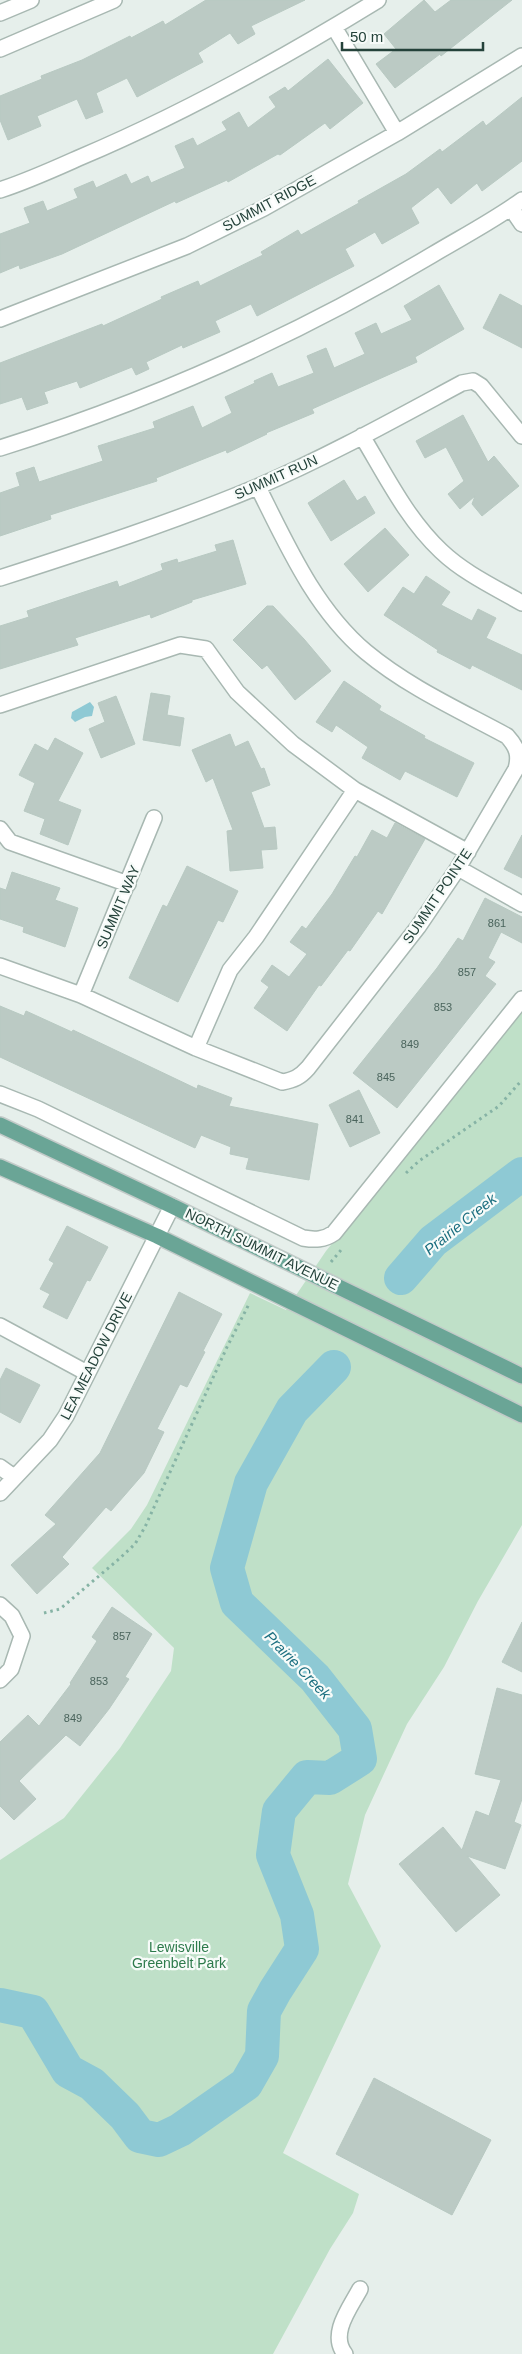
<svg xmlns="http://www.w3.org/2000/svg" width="522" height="2354" font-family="Helvetica,sans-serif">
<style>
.green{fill:#bfe0c8}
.water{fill:#8ec9d4}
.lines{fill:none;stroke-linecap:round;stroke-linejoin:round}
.river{stroke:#8ec9d4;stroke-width:34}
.building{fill:#bbcac4;stroke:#b8c9c2}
.minor-casing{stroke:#a8b8b2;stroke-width:18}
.major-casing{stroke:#c2cac8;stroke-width:18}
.path{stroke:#86b3a5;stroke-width:3;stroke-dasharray:2.5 4;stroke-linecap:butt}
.minor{stroke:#fff;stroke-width:15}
.major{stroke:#6aa596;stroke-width:15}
.labels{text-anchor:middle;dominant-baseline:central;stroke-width:4.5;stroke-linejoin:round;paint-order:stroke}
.number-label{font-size:11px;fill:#4a645c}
.street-label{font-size:14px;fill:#24423a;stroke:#f7fbf9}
.park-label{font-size:14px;fill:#2d7a4b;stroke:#f7fbf9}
.water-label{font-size:15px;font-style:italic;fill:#1c6f80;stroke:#f7fbf9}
</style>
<rect width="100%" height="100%" fill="#e6efeb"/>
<!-- green -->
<path class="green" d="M522,1012V1525L478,1601L444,1667L407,1724L365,1815L348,1884L381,1946L283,2153L359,2194L353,2213L330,2249L273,2354H0V1860L64,1818L120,1748L171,1671L174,1648L92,1568L131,1529L147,1505L250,1293L286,1310L326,1251Z"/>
<!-- water -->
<path class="water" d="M90,702L94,707L92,716L85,717L75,722L71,718L72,712Z"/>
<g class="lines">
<!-- river -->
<path class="river" d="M401,1278L433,1241L522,1174
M0,2005L33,2012L68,2071L92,2084L125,2116L140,2136L159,2140L180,2130L246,2084L262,2056L264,2011L275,1991L302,1949L297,1915L273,1855L279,1811L307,1777L330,1778L360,1759L355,1729L315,1678L237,1603L227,1568L251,1483L292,1410L334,1367"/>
</g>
<!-- building -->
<path class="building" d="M206,0H305L251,26L255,34L238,44L230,33L198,53L203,62L137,97L127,78L96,93L103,112L86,119L77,99L37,116L41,126L8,140L0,120V96L42,79L41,76L82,60L130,36L131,38L163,21L165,25Z
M424,0L435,12L451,0H512L441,56L440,54L395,88L376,64L396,49L384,34Z
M328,59L363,103L330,129L325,123L280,155L278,154L228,182L227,180L176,203L175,201L62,254L20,269L19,265L0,273V234L30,223L24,208L43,201L47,211L78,198L74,189L93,181L96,188L126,174L131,184L148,176L151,183L185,168L175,146L193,138L197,146L227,130L222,122L239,112L248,128L276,107L269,97L285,87L288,91Z
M522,97V161L482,191L477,183L451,204L438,187L411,208L419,223L382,244L375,232L345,249L354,266L257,316L251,304L215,321L220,332L183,348L182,345L146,362L149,369L136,375L132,367L80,388L77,381L44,392L48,403L27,410L22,397L0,404V363L102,324L103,326L162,299L161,297L198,281L200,286L263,255L261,252L298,230L301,235L359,203L358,201L406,174L440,149L442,152L483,121L486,126Z
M439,285L464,329L415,357L417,362L312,409L314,413L266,433L267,434L227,453L226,450L156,478L157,481L50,515L51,519L0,536V493L20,486L16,473L34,467L39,482L103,461L98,446L155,428L153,422L193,406L202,428L232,413L225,397L255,383L254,381L272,373L278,387L314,373L307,356L326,348L334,368L365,354L355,333L376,323L381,334L412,320L404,306Z
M500,294L522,306V348L483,328Z
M463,415L488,462L494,456L519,486L482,516L472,504L475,496L460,509L448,494L464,481L446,447L425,458L416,441Z
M344,480L357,501L365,496L375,513L331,541L308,503Z
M385,528L409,555L368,592L344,564Z
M233,540L246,584L192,600V602L151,618L150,614L75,638L78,645L0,669V626L29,617L27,611L117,581L119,587L163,570L161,564L177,559L178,563L217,551L215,545Z
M426,576L450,592L441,605L472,621L478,609L496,618L486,638L522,655V690L472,665L470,669L437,652L438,650L384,615L403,587L414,594Z
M267,606H273L304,639L331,671L295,700L267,665L262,669L233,640Z
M344,681L381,706L379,710L425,736L424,738L474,763L457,797L405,771L400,780L362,758L368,747L336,725L332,732L316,722Z
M151,693L170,696L167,715L184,718L180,746L143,740Z
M116,696L135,744L101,758L89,729L105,722L98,703Z
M230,734L235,747L248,741L261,769L264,768L270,785L251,792L264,828L275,827L277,849L261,850L263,868L230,871L227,831L233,830L213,778L206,782L192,750Z
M55,738L83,753L58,801L81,810L68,845L40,834L45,819L24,811L35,783L19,775L35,744L48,751Z
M395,823L425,839L382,914L378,911L350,951L348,950L321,986L319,985L287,1031L254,1008L269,987L261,981L272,965L289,977L307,954L290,942L302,926L306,929L332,894L355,856L357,857L372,830L387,838Z
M522,835V878L504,869Z
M187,866L238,891L223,922L218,920L178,1002L129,978L163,905L167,907Z
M12,872L60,888L55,900L78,908L65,947L23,932L24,927L0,919V888L6,890Z
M485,898L522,917V943L501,932L488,958L495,962L485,976L496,984L397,1108L353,1073L437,968L458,938L463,941Z
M0,1006L24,1016L26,1011L72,1032L73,1030L197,1089L198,1085L232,1098L229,1106L318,1124L309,1180L246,1169L249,1158L230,1154L231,1147L201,1135L195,1148L0,1057Z
M359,1090L380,1133L350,1147L329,1105Z
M67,1226L108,1247L90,1281L87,1280L67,1319L43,1307L50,1294L40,1289L54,1263L49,1260Z
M179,1292L222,1314L203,1351L205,1352L187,1387L180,1384L157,1429L164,1432L144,1473L111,1511L106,1507L62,1557L69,1564L37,1594L11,1565L56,1524L45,1515L100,1453Z
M6,1368L40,1385L20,1423L0,1412V1380Z
M112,1607L152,1634L125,1677L129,1679L109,1709L80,1746L66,1735L19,1781L36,1799L14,1820L0,1806V1742L28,1715L39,1726L71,1684L70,1683L97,1641L92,1637Z
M522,1622V1672L502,1662Z
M497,1688L522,1695V1799L514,1822L521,1825L505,1869L467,1856L500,1895L456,1932L399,1864L443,1827L462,1850L476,1811L489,1816L501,1780L475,1774Z
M374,2078L491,2140L452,2215L336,2154Z"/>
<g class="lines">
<defs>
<path id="minor" d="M0,13L31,0
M334,27L397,133
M0,49L114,0
M0,190C28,181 54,169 81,157C185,113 282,59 378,0
M511,208L522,224
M0,319L187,246L264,208L397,133L522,56
M362,436C386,476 407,519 441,551C464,573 494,587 522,603
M0,448C150,401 296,336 432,255C462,237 493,221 522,200
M0,578C87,550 173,522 257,487C327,457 395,419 462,383L473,381L481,386L522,436
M0,705L180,645L206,649L237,692L293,744L355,790L468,852
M0,829L10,842L128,884
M458,868L522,904
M0,966L81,995L196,1048L282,1082C294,1080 300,1077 308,1068L418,927L458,868L516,769C520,755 517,747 507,736C459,710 408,687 366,652C315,609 287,545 258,487
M81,995L154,818
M196,1048L230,970L256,937L355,790
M0,1094L38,1109L303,1238C315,1240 324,1240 334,1233L522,999
M0,1326L87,1373
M0,1467L14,1477
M0,1493L50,1440L66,1416L172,1206
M0,1605L12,1616L22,1636L11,1669L0,1680
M345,2354C329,2334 350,2308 360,2289"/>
<path id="major" d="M0,1125L172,1206L522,1376
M0,1167L157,1236L522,1415"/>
</defs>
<!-- minor casing -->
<use href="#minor" class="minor-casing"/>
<!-- major casing -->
<use href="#major" class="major-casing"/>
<!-- path -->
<path class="path" d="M406,1173L419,1161L499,1106L522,1080
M331,1262L341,1250
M44,1613L60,1609L119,1559L135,1544L145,1527L227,1347L249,1304"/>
<!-- minor -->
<use href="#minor" class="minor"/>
<!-- major -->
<use href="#major" class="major"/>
</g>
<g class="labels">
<!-- number labels -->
<g class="number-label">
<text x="497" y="923">861</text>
<text x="467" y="972">857</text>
<text x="443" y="1007">853</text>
<text x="410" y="1044">849</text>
<text x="386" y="1077">845</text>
<text x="355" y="1119">841</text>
<text x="122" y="1636">857</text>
<text x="99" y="1681">853</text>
<text x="73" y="1718">849</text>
</g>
<!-- street labels -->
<g class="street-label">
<text transform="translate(269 203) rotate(-28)">SUMMIT RIDGE</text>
<text transform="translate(276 477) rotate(-24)">SUMMIT RUN</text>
<text transform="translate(437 896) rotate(-56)">SUMMIT POINTE</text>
<text transform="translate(118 907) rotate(-67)">SUMMIT WAY</text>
<text transform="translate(262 1249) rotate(26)">NORTH SUMMIT AVENUE</text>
<text transform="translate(96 1356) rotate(-63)">LEA MEADOW DRIVE</text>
</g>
<!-- park labels -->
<g class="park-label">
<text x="179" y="1947">Lewisville<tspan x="179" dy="16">Greenbelt Park</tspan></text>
</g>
<!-- water labels -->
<g class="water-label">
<text transform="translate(460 1224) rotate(-39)">Prairie Creek</text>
<text transform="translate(298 1665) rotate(46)">Prairie Creek</text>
</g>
</g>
<!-- scale -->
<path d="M342 42v8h141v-8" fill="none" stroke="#24423a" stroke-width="2.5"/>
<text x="350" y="42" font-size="15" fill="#24423a" stroke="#f7fbf9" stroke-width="4" paint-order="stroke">50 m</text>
</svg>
